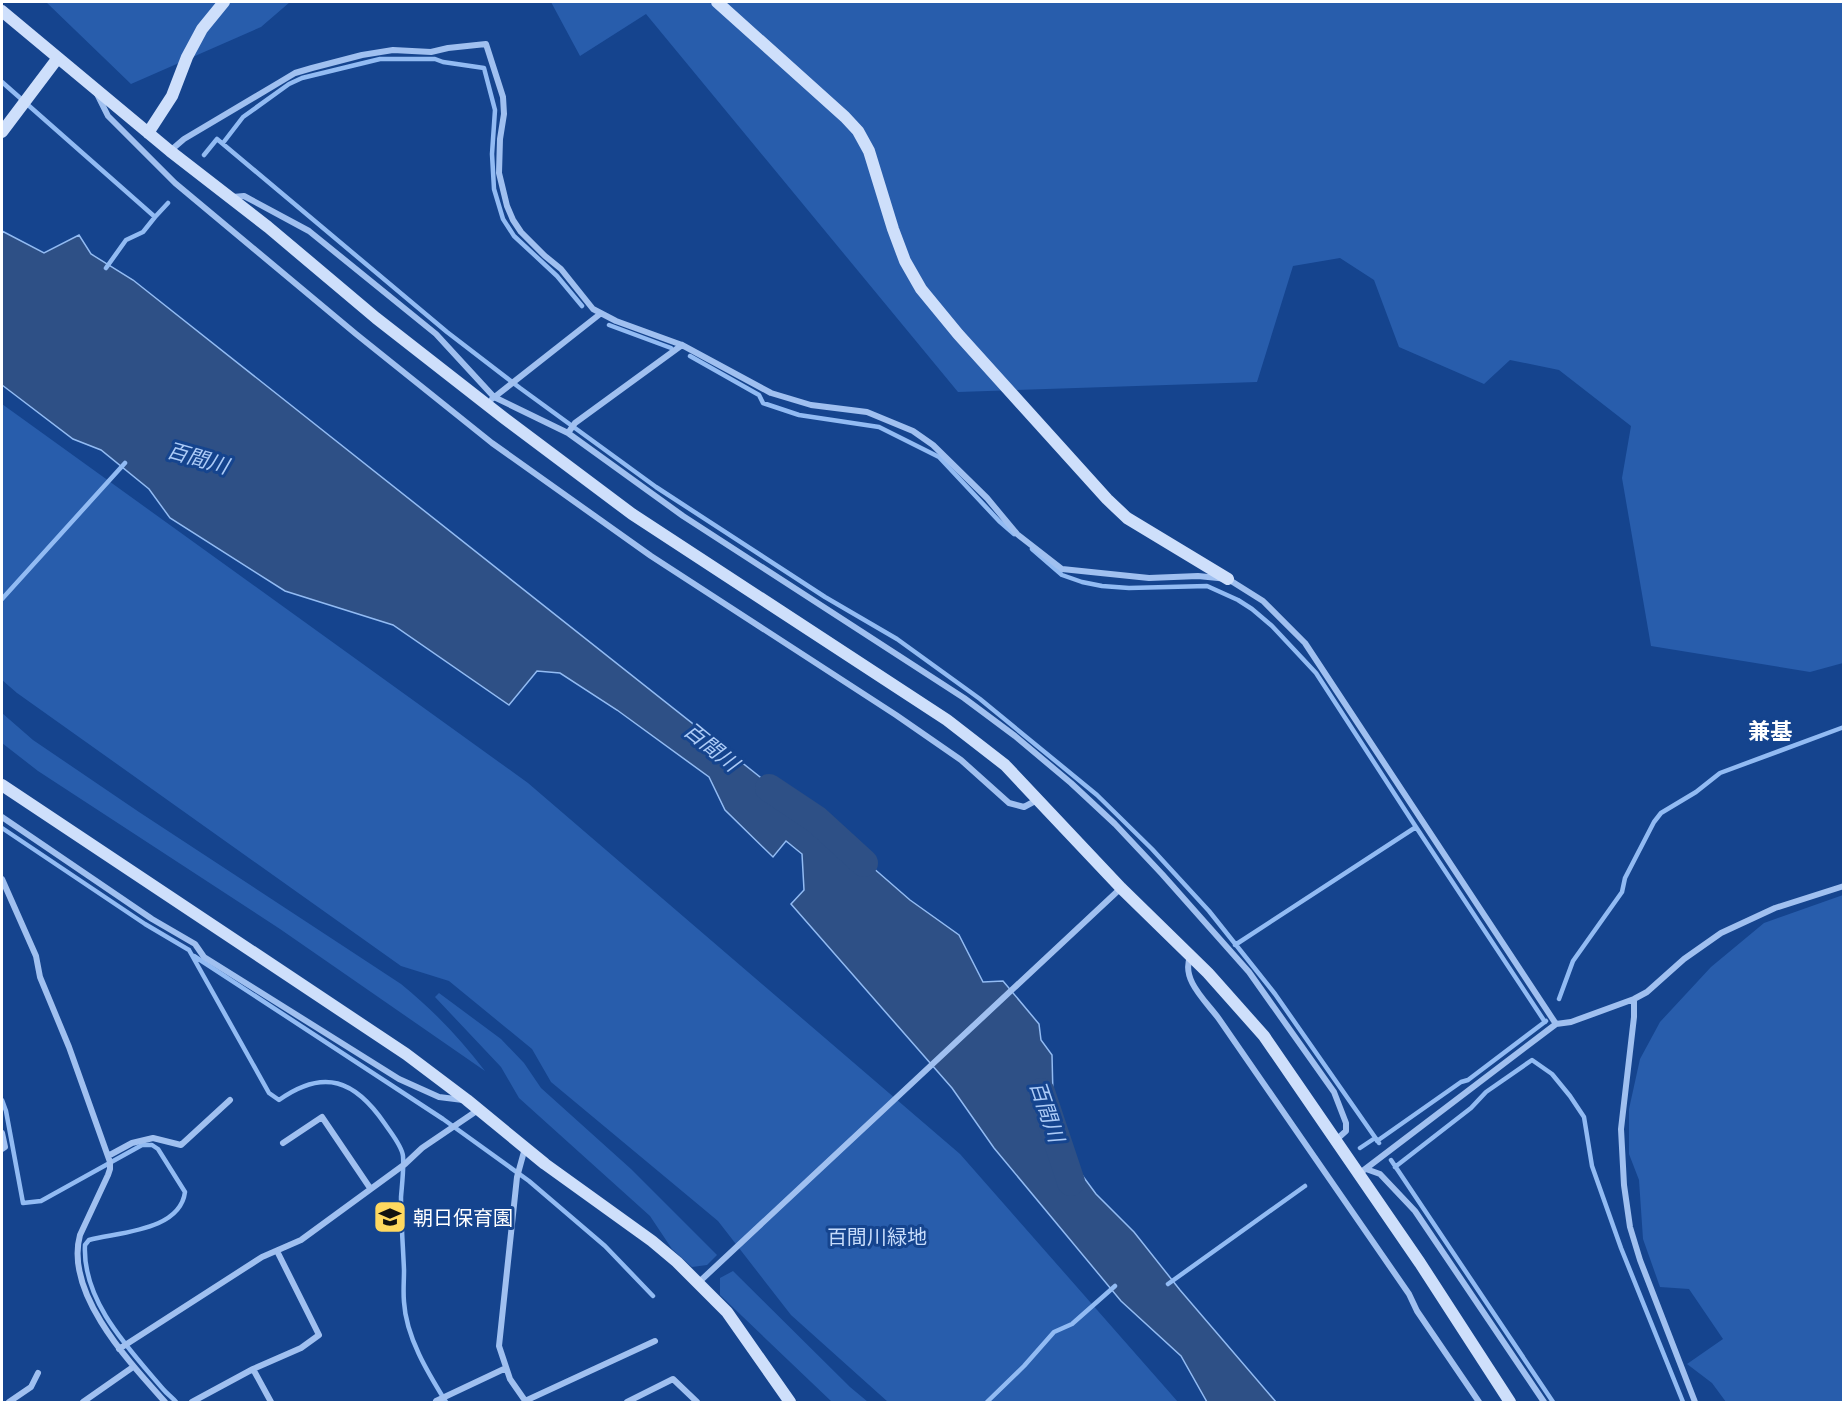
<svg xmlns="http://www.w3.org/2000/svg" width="1845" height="1404" font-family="'Exo 2','Noto Sans JP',sans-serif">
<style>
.green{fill:#285dac}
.water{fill:#2e5086;stroke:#92bbf3;stroke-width:1.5}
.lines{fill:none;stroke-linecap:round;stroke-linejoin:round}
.stream{stroke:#92bbf3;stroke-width:4.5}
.river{stroke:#2e5086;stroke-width:28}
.street{stroke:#a0c0f0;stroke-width:6}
.secondary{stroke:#cedffb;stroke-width:12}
.labels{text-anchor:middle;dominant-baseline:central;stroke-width:6;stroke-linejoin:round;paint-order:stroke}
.poi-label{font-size:20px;fill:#fff;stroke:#15448e;text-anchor:start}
.park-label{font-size:20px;fill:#c7dcfb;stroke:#15448e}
.water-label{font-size:21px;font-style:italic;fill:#accbf7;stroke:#15448e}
.quarter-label{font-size:22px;font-weight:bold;fill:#fff;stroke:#15448e}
</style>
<rect width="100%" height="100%" fill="#15448e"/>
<!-- green -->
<path class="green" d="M46,2H290L261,27L131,84Z
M551,2H1843V663L1810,672L1651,646L1622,478L1631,426L1559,370L1510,360L1484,384L1399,347L1374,280L1340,258L1293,266L1257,382L958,392L646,14L580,56Z
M2,404L528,783L960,1154L1178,1402H888L791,1315L718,1221L551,1082L532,1049L449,981L401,966L17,693L2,680Z
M2,713L33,740L139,812L401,984C433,1010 460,1038 485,1071L280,929L38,771L2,743Z
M1843,895V1402H1726L1712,1383L1687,1364L1723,1339L1689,1289L1660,1287L1643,1239L1639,1180L1629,1154V1109L1640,1059L1660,1022L1711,967L1764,923Z
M439,993L501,1039L524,1063L541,1088L631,1169L717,1255L707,1265L692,1267L672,1249L650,1216L519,1098L501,1067L435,997Z
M733,1271L850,1387L868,1402H832L720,1295V1278Z"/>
<!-- water -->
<path class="water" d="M2,231L44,253L79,235L91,254L133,280L856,853L910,900L959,935L983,982L1003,981L1039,1024L1041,1040L1052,1055L1054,1137L1096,1194L1134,1232L1180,1290L1276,1402H1207L1181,1356L1121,1301L994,1148L952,1088L791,904L804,890L802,854L786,841L773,857L725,810L709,777L617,710L560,673L537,671L509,705L393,625L285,591L170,518L149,489L101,450L73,439L2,385Z"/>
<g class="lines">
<!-- stream -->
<path class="stream" d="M2,82L155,217L168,203
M223,143L243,117L289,84L302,78L380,59H435L443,62L484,68L495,110L492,154L494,189L503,219L514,236L557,276L582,306
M204,155L217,139L447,332L520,388L656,487L825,597L897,639L980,699L1097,795L1152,849L1209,911L1275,994L1379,1143
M106,268L126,240L143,232L155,217
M609,325L671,348
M690,356L759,395L763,403L799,415L879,427L939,457L999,521L1014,534
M1032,549L1062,575L1082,582L1102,586L1129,588L1207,586L1238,600L1252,609L1272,626L1316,673L1416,827
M2,599L125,463
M2,828L145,924L189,950L269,1093L279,1100C324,1068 355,1080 385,1124C391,1133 402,1146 403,1156C404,1169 402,1184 401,1197C401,1221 403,1246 404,1270C404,1281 403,1292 404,1302C406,1337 428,1373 446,1402
M1235,945L1416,827L1545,1022
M194,956L443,1119L529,1181L605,1246L653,1296
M1559,999L1573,961L1622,892L1625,878L1654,822L1661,813L1696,792L1720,773L1844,727
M2,1100L6,1111L23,1203L41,1201L142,1145H152L158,1149L185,1192C180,1231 119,1232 89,1240L85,1245C82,1301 129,1349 163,1389C167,1394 172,1397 176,1402
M1377,1141L1461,1082L1468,1080L1546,1021
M1360,1148L1375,1138
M1391,1160L1553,1402
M1395,1167L1471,1108L1486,1092L1532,1060L1552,1074L1570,1096L1584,1117L1592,1166L1621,1248L1683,1402
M1168,1284L1305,1186
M987,1402L1024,1366L1054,1332L1072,1324L1115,1286"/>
<!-- river -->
<path class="river" d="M769,788L817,820L864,863
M1041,1092L1071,1182"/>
<!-- street -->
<path class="street" d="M97,94L108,116L175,183L356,334L492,443L651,556L896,715L961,760L1009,803L1024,807L1037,800
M170,151L184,139L280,82L295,73L312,68L362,55L393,50L431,52L448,48L486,44L503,97L504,114L500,139L499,173L507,206L513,220L521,232L545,256L561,269L593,309L616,321L682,345L771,393L811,405L867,412L913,431L933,445L987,498L1017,534L1062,569L1149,578L1198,576L1228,579L1263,601L1305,643L1556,1024
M233,197L244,196L309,231L436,334L494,397L568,433L683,516L964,698L1015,736L1071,783L1115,824L1162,874L1249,972L1334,1092L1346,1123V1131L1336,1140
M492,399L600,314
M568,433L575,423L682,345
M2,817L152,919L195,944L204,957L399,1079L439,1097L463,1100
M2,879L36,956L40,977L69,1047L110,1162V1169L108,1175L80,1235C64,1293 130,1363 165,1402
M1190,957C1181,980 1206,1001 1219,1019L1409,1294L1417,1311L1479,1402
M1634,999V1017L1621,1129L1624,1185L1630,1227L1640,1260L1695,1402
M2,1133L5,1147L2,1149
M283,1143L322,1117L370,1188
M525,1148L517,1177L499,1346L510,1379L526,1402
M108,1156L132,1143L153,1138L181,1145L230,1100
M1366,1169L1380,1174L1415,1211L1544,1402
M1360,1173L1556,1024L1571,1022L1634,999L1647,992L1684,959L1721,933L1775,908L1844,886
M698,1283L1121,888
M119,1349L262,1257L301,1240L405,1164L422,1148L478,1110
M253,1369L271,1402
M525,1401L655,1341
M9,1402L31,1387L38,1373
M83,1402L133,1367
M192,1402L253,1369L301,1348L319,1335L277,1251
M437,1402L436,1401L506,1368
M627,1402L673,1379L697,1402"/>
<!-- secondary -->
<path class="secondary" d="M717,2L845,117L858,131L869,151L893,229L905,261L921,289L958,334L1107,499L1127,518L1228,579
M2,11L170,151L268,227L376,318L504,418L632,514L947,720L1005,765L1121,888L1208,973L1264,1036L1420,1263L1510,1402
M2,132L57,59
M148,133L172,96L187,57L202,29L224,2
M2,785L406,1054L467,1100L545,1164L652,1241L677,1262L727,1312L790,1402"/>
</g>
<!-- icons -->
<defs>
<symbol id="school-square" viewBox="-11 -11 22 22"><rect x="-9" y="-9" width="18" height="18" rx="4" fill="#ffd85f" stroke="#15448e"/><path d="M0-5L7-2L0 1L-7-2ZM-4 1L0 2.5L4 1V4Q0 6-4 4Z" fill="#111"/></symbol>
</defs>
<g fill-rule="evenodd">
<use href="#school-square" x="371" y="1198" width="38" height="38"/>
</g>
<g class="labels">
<!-- poi labels -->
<g class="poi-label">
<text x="413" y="1217">朝日保育園</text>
</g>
<!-- park labels -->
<g class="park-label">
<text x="877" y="1236">百間川緑地</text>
</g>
<!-- water labels -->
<g class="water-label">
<text transform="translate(198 457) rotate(16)">百間川</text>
<text transform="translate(712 746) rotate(39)">百間川</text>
<text transform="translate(1048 1111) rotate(71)">百間川</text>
</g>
<!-- quarter labels -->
<g class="quarter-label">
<text x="1770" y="730">兼基</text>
</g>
</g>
<!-- border -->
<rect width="1845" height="1404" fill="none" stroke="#ffffff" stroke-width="6"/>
</svg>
